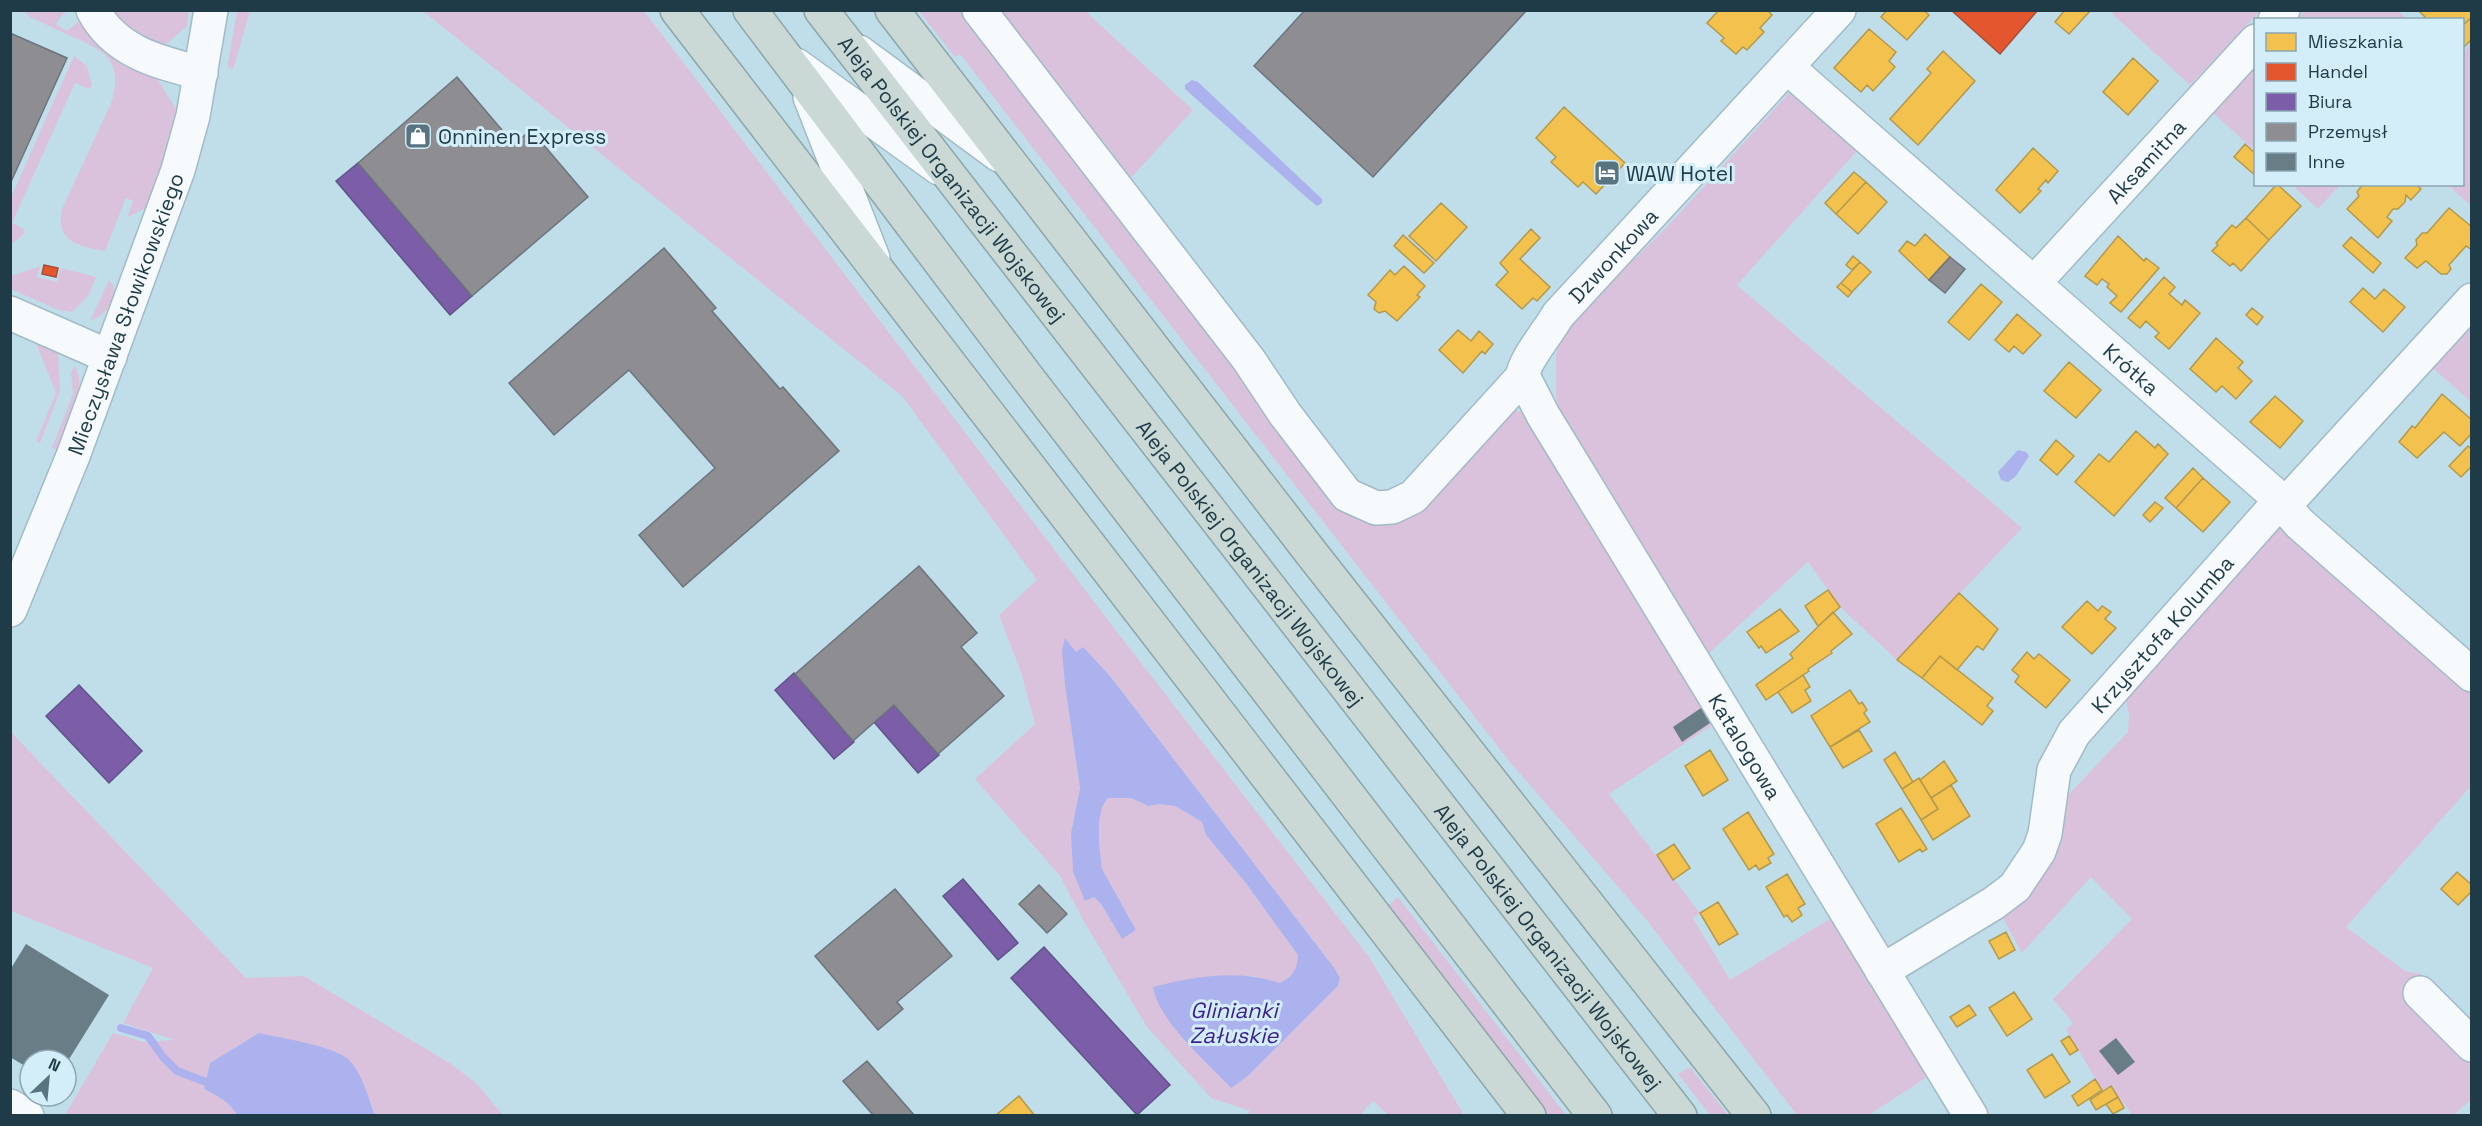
<svg xmlns="http://www.w3.org/2000/svg" width="2482" height="1126" font-family="'Space Grotesk',sans-serif">
<style>
.green{fill:#dbc2dc;fill-rule:evenodd}
.water{fill:#acb2ee}
.homes{fill:#f2c14e;stroke:#b2994c;stroke-width:1.5}
.shops{fill:#e4572e;stroke:#a94f36;stroke-width:1.5}
.offices{fill:#7b5ea7;stroke:#5f548a;stroke-width:1.5}
.industry{fill:#8d8d92;stroke:#6c747c;stroke-width:1.5}
.lines{fill:none;stroke-linecap:round;stroke-linejoin:round}
.stream{stroke:#acb2ee;stroke-width:8}
.building{fill:#687d85}
.minor-casing{stroke:#a1bbc6;stroke-width:36}
.highway-casing{stroke:#8ca6a8;stroke-width:36}
.minor{stroke:#f6fafc;stroke-width:33}
.highway{stroke:#cad9d6;stroke-width:33}
.labels{text-anchor:middle;dominant-baseline:central;stroke-width:6;stroke-linejoin:round;paint-order:stroke}
.poi-label{font-size:21px;fill:#1e3b47;stroke:#d3edf9;text-anchor:start}
.street-label{font-size:21px;fill:#1e3b47;stroke:#d3edf9}
.water-label{font-size:22px;font-style:italic;fill:#3c1e90;stroke:#d3edf9}
</style>
<rect width="100%" height="100%" fill="#c0deea"/>
<!-- green -->
<path class="green" d="M2306,10L2397,11L2407,19H2297Z
M24,11H68L61,16L56,24L67,31L79,21L90,23L150,67L176,109L161,167L146,208L127,217L133,201L126,198L105,251C78,246 55,242 62,209L112,101C123,59 104,51 73,37C58,30 44,24 30,17Z
M105,11H189L187,26L163,47L114,23Z
M237,11H250L233,70L228,67V63Z
M423,11H644L1111,624L1369,957L1464,1115H1388L1373,1101L1360,1115H1247L1250,1111L1211,1098L1147,1027L1082,918L1060,876L975,779L1035,724L1021,672L999,615L1037,580L902,396ZM1065,639L1076,653L1083,647L1110,676L1335,969L1340,978L1338,986L1248,1076L1231,1088L1167,1018L1226,976H1253L1279,983L1284,981L1292,975L1298,965V955L1245,882L1206,835L1202,822L1175,806L1160,804L1148,806L1131,798H1108L1102,807L1099,821V843L1102,869L1136,930L1122,939L1101,904L1094,897L1085,901L1071,833L1080,788L1065,685Z
M919,11H971L1373,517L1509,408L1529,415L1712,725L1609,794L1700,913L1693,918L1730,980L1831,918L1927,1077L1869,1115H1797L1645,918L1509,761L960,54L955,57Z
M987,11H1085L1193,110L1131,178L1100,137L1093,141Z
M2109,11H2260L2190,85Z
M2470,44L2472,45L2471,206L2448,185L2462,184L2463,53Z
M74,56L87,66L92,86L89,89L75,83L12,223L22,228L25,232L21,237L11,244V197Z
M2255,65V151L2212,112Z
M1789,93L1857,151L1737,285L2022,528L1897,660L1840,607L1808,562L1709,653L1564,424L1556,398V354L1562,333L1576,317L1667,227Z
M2292,185H2340L2318,209Z
M40,266L37,277L57,282L61,268L96,277L88,296L72,312L58,310L11,289V276Z
M109,280L113,285L117,300L100,316L90,321Z
M2471,316V402L2428,364Z
M36,343L58,353L60,391L40,443L36,441L56,393Z
M75,365C88,395 71,423 60,451L52,448L73,394L71,373Z
M2277,520L2471,692V786L2346,927L2405,971L2421,974L2408,996L2471,1062V1100L2453,1115H2132L2111,1086L2102,1090L2066,1029L2073,1023L2053,999L2132,919L2091,877L2022,953L1998,909L2067,796L2128,732L2129,715L2125,696Z
M10,731L246,978L304,976L451,1064L476,1083L503,1115H375L362,1080L259,1033L210,1063L204,1089C218,1096 230,1102 237,1115H65L113,1033L144,1042L174,1040L123,1023L153,968L11,911Z
M1398,897L1566,1115H1548L1386,907Z
M1690,1067L1728,1115H1710L1678,1074Z"/>
<!-- water -->
<path class="water" d="M1192,80L1198,82L1322,199V203L1317,206L1306,197L1185,89V85Z
M2018,450L2026,452L2029,456L2016,476L2008,482L2001,480L1998,472Z
M1065,638L1076,652L1083,647L1110,676L1335,969L1340,978L1338,986L1248,1076L1231,1088C1207,1062 1159,1022 1153,987C1192,976 1241,969 1279,983C1292,978 1298,969 1298,955L1245,882L1206,835L1202,822L1175,806L1160,804L1148,806L1131,798H1108L1102,807L1099,822V843L1102,869L1136,930L1122,939L1101,904L1094,897L1085,901L1073,872L1071,833L1080,788L1065,685L1062,650Z
M259,1033C280,1038 335,1046 349,1060C363,1074 368,1098 375,1115H237C230,1102 218,1096 204,1089L210,1063Z"/>
<!-- homes -->
<path class="homes" d="M1719,10H1767L1772,15L1760,28L1764,32L1747,50L1743,47L1736,54L1721,41L1724,38L1707,23Z
M1887,10H1923L1929,15L1907,40L1881,17Z
M2065,10H2091L2069,34L2055,22Z
M2418,10H2472V17L2462,26V20H2428Z
M2472,17V39L2462,49V26Z
M1869,29L1896,52L1889,61L1895,67L1873,91L1867,85L1861,92L1834,68Z
M1943,51L1975,81L1918,145L1890,119L1931,73L1927,69Z
M2133,58L2158,81L2128,115L2103,92Z
M1564,107L1625,163L1596,194L1583,182L1578,187L1551,162L1556,157L1536,138Z
M2245,144L2256,154V176L2234,157Z
M2033,148L2058,171L2048,183L2046,180L2038,189L2041,191L2020,213L1996,190Z
M1854,172L1866,182L1836,214L1825,203Z
M1866,182L1887,202L1858,234L1836,214Z
M2277,184L2301,206L2269,240L2246,218Z
M2363,184H2416L2421,189L2411,200L2406,195L2405,202L2398,209H2393L2387,217L2392,221L2378,238L2347,209L2359,196L2357,192Z
M1441,203L1467,227L1436,261L1409,236Z
M2449,208L2472,227V250L2466,246L2449,265L2451,269L2447,274H2441L2426,261L2417,268L2405,258L2417,245L2416,240L2422,233H2427Z
M2246,218L2269,240L2241,271L2233,263L2230,266L2212,251L2218,245L2216,243L2232,225L2236,228Z
M1531,229L1540,238L1520,259L1550,287L1537,301L1533,298L1522,309L1496,285L1508,272L1500,263Z
M1925,234L1950,257L1929,280L1899,251L1907,241L1915,246Z
M1403,235L1434,263L1424,273L1394,246Z
M2118,236L2144,261L2146,258L2159,268L2121,312L2110,303L2117,296L2107,287L2109,284L2102,279L2097,285L2085,276Z
M2351,237L2381,263L2373,273L2343,246Z
M1853,256L1860,262L1852,270L1846,265Z
M1860,262L1871,272L1852,292L1841,283Z
M1404,266L1425,286L1417,295L1420,297L1397,321L1385,311L1379,313L1374,309L1376,302L1368,295L1390,270L1395,275Z
M2164,277L2175,287L2169,294L2182,305L2185,300L2200,313L2169,349L2155,337L2159,333L2146,321L2140,328L2128,318Z
M1841,283L1852,292L1848,297L1837,287Z
M1981,284L2002,302L1969,340L1948,322Z
M2363,288L2375,299L2384,289L2405,307L2383,332L2350,302Z
M2252,308L2263,317L2257,325L2246,315Z
M2017,314L2041,335L2023,354L2014,346L2009,352L1995,340Z
M1458,330L1471,341L1479,331L1493,344L1485,354L1482,351L1463,373L1439,350Z
M2216,338L2243,362L2238,368L2252,381L2236,399L2222,386L2216,392L2190,369Z
M2069,362L2101,390L2076,418L2044,391Z
M2442,394L2472,420V433L2460,446L2444,432L2417,458L2399,442L2412,426L2415,428Z
M2275,396L2303,421L2280,448L2250,422Z
M2136,431L2155,448L2158,444L2168,454L2114,516L2075,482L2099,454L2109,462Z
M2056,440L2074,456L2057,475L2040,460Z
M2468,446L2472,449V466L2461,477L2449,466Z
M2193,468L2203,478L2176,508L2165,498Z
M2203,478L2230,502L2203,532L2176,508Z
M2155,502L2163,508L2150,522L2143,515Z
M1828,590L1840,607L1818,626L1805,606Z
M1959,593L1998,629L1983,650L1977,646L1957,670L1940,656L1922,678L1897,660Z
M2087,601L2098,611L2102,606L2111,612L2105,619L2116,628L2092,654L2062,627Z
M1780,609L1799,631L1766,653L1761,646L1759,648L1747,632Z
M1833,612L1852,634L1831,651L1832,653L1808,669L1809,671L1766,700L1756,685L1793,658L1790,654Z
M2027,652L2034,659L2039,654L2070,680L2046,708L2015,682L2019,676L2012,670Z
M1940,656L1993,698L1987,706L1993,711L1982,725L1922,678Z
M1803,675L1810,687L1805,690L1811,701L1792,713L1778,692Z
M1850,690L1859,704L1862,702L1867,710L1864,713L1870,722L1830,747L1811,716Z
M1859,730L1872,751L1843,768L1830,747Z
M1710,750L1728,780L1703,796L1685,766Z
M1895,752L1913,782L1902,789L1884,760Z
M1944,761L1957,781L1931,798L1920,780Z
M1919,778L1938,809L1921,820L1902,789Z
M1951,785L1970,816L1933,840L1921,820L1938,809L1931,798Z
M1901,808L1927,849L1922,852L1920,849L1899,862L1876,824Z
M1748,812L1774,854L1768,858L1771,863L1759,870L1756,865L1749,870L1723,829Z
M1674,844L1690,868L1673,880L1657,855Z
M2457,872L2472,885V891L2458,905L2441,889Z
M1787,874L1805,904L1798,908L1802,915L1792,922L1787,915L1784,917L1766,887Z
M1718,902L1738,934L1719,945L1700,913Z
M2006,932L2015,950L1999,959L1989,941Z
M2014,992L2032,1019L2007,1036L1989,1008Z
M1969,1005L1976,1015L1957,1027L1950,1017Z
M2069,1036L2078,1050L2070,1055L2061,1041Z
M2052,1054L2070,1082L2045,1098L2027,1070Z
M2095,1079L2102,1090L2078,1106L2072,1096Z
M2111,1086L2118,1097L2096,1110L2090,1100Z
M1019,1096L1035,1116H995Z
M2118,1097L2124,1108L2113,1114L2106,1104Z"/>
<!-- shops -->
<path class="shops" d="M1951,10H2038L2000,54Z
M44,265L58,268L56,277L42,274Z"/>
<!-- offices -->
<path class="offices" d="M358,163L472,296L450,315L336,181Z
M794,673L854,742L834,759L775,690Z
M79,685L142,751L109,783L46,716Z
M894,705L939,755L918,773L874,722Z
M963,879L1018,943L998,960L943,896Z
M1044,947L1170,1085L1137,1115L1011,978Z"/>
<!-- industry -->
<path class="industry" d="M1305,10H1527L1373,177L1254,66Z
M10,33L67,58L10,184Z
M457,77L514,144L531,130L588,197L472,296L358,163Z
M664,248L716,308L712,311L780,389L783,387L839,451L683,587L639,535L715,468L629,370L554,435L509,383Z
M1950,257L1965,269L1945,293L1929,280Z
M919,566L977,633L961,647L1004,696L938,754L894,705L853,741L795,674Z
M1039,885L1067,914L1047,933L1019,904Z
M895,889L952,956L897,1002L903,1009L878,1030L815,956Z
M867,1061L915,1116H874L843,1081Z"/>
<g class="lines">
<!-- stream -->
<path class="stream" d="M121,1028L148,1036L163,1057L177,1071L206,1082"/>
</g>
<!-- building -->
<path class="building" d="M1701,708L1710,723L1682,742L1673,727Z
M26,944L109,995L66,1064V1060H30V1069L10,1057V970Z
M2116,1038L2135,1062L2118,1075L2099,1051Z"/>
<g class="lines">
<defs>
<g id="minor">
<path d="M93,10C115,52 158,62 201,73"/>
<path d="M979,10L1249,360L1285,414L1347,495L1376,508L1392,507L1413,497L1523,376"/>
<path d="M2275,20L2283,10"/>
<path d="M859,52L999,155"/>
<path d="M796,65L939,168"/>
<path id="s1" d="M1787,67L2274,494L2299,523L2472,675"/>
<path d="M810,97L873,258"/>
<path id="s2" d="M2035,282L2256,41"/>
<path d="M10,313L110,357"/>
<path id="s3" d="M1523,376L1543,415L1971,1116"/>
<path id="s4" d="M1523,376C1521,365 1551,328 1558,315L1839,10"/>
<path id="s5" d="M10,610L73,456L178,170L193,116L211,10"/>
<path id="s6" d="M1882,971L1994,903L2015,887L2039,851L2045,834L2054,770L2074,733L2281,500L2294,495L2472,300"/>
<path d="M2420,993L2472,1045"/>
<path d="M10,1106L27,1116"/>
</g>
<g id="highway">
<path d="M677,10L1529,1116"/>
<path d="M750,10L1027,377L1595,1116"/>
<path id="s7" d="M821,10L1680,1116"/>
<path d="M892,10L1312,554L1754,1116"/>
</g>
</defs>
<!-- minor casing -->
<use href="#minor" class="minor-casing"/>
<!-- highway casing -->
<use href="#highway" class="highway-casing"/>
<!-- minor -->
<use href="#minor" class="minor"/>
<!-- highway -->
<use href="#highway" class="highway"/>
</g>
<!-- icons -->
<defs>
<symbol id="shop-square" viewBox="-11 -11 22 22"><rect x="-9" y="-9" width="18" height="18" rx="4" fill="#577480" stroke="#d3edf9"/><path d="M-5-2.5h2.3a2.7 3.5 0 0 1 5.4 0H5L5.5 6h-11ZM-1.5-2.5h3a1.5 2.3 0 0 0-3 0Z" fill="#fff"/></symbol>
<symbol id="hotel-square" viewBox="-11 -11 22 22"><rect x="-9" y="-9" width="18" height="18" rx="4" fill="#577480" stroke="#d3edf9"/><path d="M-6-4.5h1.5V1H6V5H4.5V3h-9V5H-6ZM-4 0a1.8 1.8 0 1 1 3.6 0ZM.5 0V-2.5h3Q6-2.5 6 0Z" fill="#fff"/></symbol>
</defs>
<g fill-rule="evenodd">
<use href="#shop-square" x="403" y="121" width="30" height="30"/>
<use href="#hotel-square" x="1592" y="158" width="30" height="30"/>
</g>
<g class="labels">
<!-- poi labels -->
<g class="poi-label">
<text x="438" y="136">Onninen Express</text>
<text x="1626" y="173">WAW Hotel</text>
</g>
<!-- street labels -->
<g class="street-label">
<text stroke="none"><textPath href="#s2" startOffset="164">Aksamitna</textPath></text>
<text stroke="none"><textPath href="#s7" startOffset="214">Aleja Polskiej Organizacji Wojskowej</textPath></text>
<text stroke="none"><textPath href="#s4" startOffset="152">Dzwonkowa</textPath></text>
<text stroke="none"><textPath href="#s5" startOffset="318">Mieczysława Słowikowskiego</textPath></text>
<text stroke="none"><textPath href="#s1" startOffset="458">Krótka</textPath></text>
<text stroke="none"><textPath href="#s7" startOffset="700">Aleja Polskiej Organizacji Wojskowej</textPath></text>
<text stroke="none"><textPath href="#s6" startOffset="458">Krzysztofa Kolumba</textPath></text>
<text stroke="none"><textPath href="#s3" startOffset="432">Katalogowa</textPath></text>
<text stroke="none"><textPath href="#s7" startOffset="1186">Aleja Polskiej Organizacji Wojskowej</textPath></text>
</g>
<!-- water labels -->
<g class="water-label">
<text x="1234" y="1010">Glinianki<tspan x="1234" dy="25">Załuskie</tspan></text>
</g>
</g>
<!-- border -->
<rect width="2482" height="1126" fill="none" stroke="#1e3b47" stroke-width="24"/>
<!-- legend -->
<rect x="2254" y="18" width="210" height="168" fill="#d3edf9" stroke="#8ba6b2" stroke-width="1.5"/>
<rect x="2266" y="33" width="30" height="18" fill="#f2c14e" stroke="#8ba6b2" stroke-width="1.5"/>
<text x="2308" y="48" font-size="18" fill="#1e3b47">Mieszkania</text>
<rect x="2266" y="63" width="30" height="18" fill="#e4572e" stroke="#8ba6b2" stroke-width="1.5"/>
<text x="2308" y="78" font-size="18" fill="#1e3b47">Handel</text>
<rect x="2266" y="93" width="30" height="18" fill="#7b5ea7" stroke="#8ba6b2" stroke-width="1.5"/>
<text x="2308" y="108" font-size="18" fill="#1e3b47">Biura</text>
<rect x="2266" y="123" width="30" height="18" fill="#8d8d92" stroke="#8ba6b2" stroke-width="1.5"/>
<text x="2308" y="138" font-size="18" fill="#1e3b47">Przemysł</text>
<rect x="2266" y="153" width="30" height="18" fill="#687d85" stroke="#8ba6b2" stroke-width="1.5"/>
<text x="2308" y="168" font-size="18" fill="#1e3b47">Inne</text>
<!-- north arrow -->
<g transform="translate(48 1078) rotate(26)"><circle r="28" fill="#d3edf9" stroke="#8ba6b2" stroke-width="1.5"/>
<path d="M0-4.5L10 22L0 15L-10 22Z" fill="#577480"/>
<text y="-9" font-size="16" font-weight="bold" text-anchor="middle" fill="#1e3b47">N</text>
</g>
</svg>
